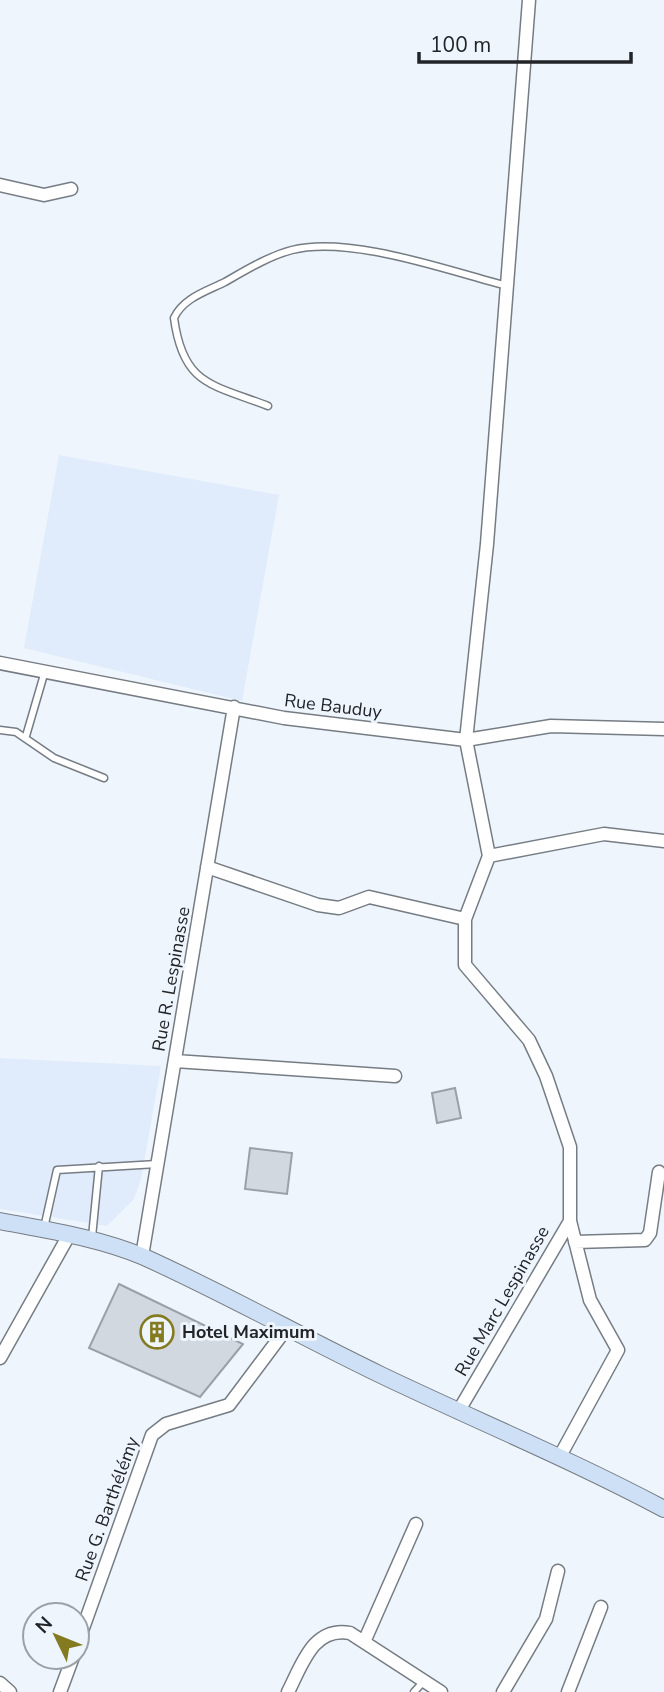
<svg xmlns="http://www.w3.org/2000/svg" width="664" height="1692" font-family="'Nunito Sans',sans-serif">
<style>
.built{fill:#e0ecfb}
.building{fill:#d1d8e0;stroke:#9aa0a8;stroke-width:2}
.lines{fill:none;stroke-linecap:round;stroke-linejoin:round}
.lane-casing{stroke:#767c83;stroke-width:9}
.street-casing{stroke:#767c83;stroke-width:15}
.secondary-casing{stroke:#767c83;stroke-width:18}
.lane{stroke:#fff;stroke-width:6}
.street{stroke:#fff;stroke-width:12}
.secondary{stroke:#cee0f5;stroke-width:16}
.labels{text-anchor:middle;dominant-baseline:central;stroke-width:6;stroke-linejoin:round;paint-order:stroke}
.street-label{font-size:18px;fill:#222427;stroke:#eef5fd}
.poi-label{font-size:18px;font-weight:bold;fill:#222427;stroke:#eef5fd;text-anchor:start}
</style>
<rect width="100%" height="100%" fill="#eef5fd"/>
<!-- built -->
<path class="built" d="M59,455L279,495L242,701L24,648Z
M0,1058L161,1066L141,1179L134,1199L107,1226L0,1209Z"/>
<!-- building -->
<path class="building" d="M455,1088L461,1118L437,1123L432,1093Z
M250,1148L292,1153L287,1194L245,1189Z
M119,1284L243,1344L200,1397L89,1348Z"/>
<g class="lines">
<defs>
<path id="lane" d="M268,406C211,384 183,385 174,318C183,298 207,291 225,282C246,270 269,256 292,250C350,235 449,271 507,286
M0,730L16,732L54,758L104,778
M26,736L45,671
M44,1228L57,1170L157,1164
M92,1237L99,1166
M414,1692L424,1681"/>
<path id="street" d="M0,185L44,195L71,189
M0,663L284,718L466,740L551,726L664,729
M489,856L604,834L664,841
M207,867L318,905L339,908L369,897L465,919
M175,1061L395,1076
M575,1242L645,1240L650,1233L659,1172
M142,1256L234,707
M0,1358L69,1235
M458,1412L570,1221V1147L546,1076L529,1040L465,965V919L489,856L466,740L487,544L529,0
M560,1456L618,1350L590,1300L570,1221
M364,1642L416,1524
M77,1645L152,1435L166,1424L229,1405L286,1329
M0,1683L10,1692
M60,1692L73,1657
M288,1692C302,1665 313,1626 350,1633L441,1692
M503,1692L546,1619L558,1571
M568,1692L601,1607"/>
<path id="secondary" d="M0,1221C47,1230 99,1238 144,1257C224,1293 302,1337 381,1375C475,1420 572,1460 664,1509"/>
</defs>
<!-- lane casing -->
<use href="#lane" class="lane-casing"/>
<!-- street casing -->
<use href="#street" class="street-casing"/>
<!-- secondary casing -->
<use href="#secondary" class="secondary-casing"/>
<!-- lane -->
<use href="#lane" class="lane"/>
<!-- street -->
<use href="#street" class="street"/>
<!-- secondary -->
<use href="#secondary" class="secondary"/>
</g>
<!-- icons -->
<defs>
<symbol id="building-ring" viewBox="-11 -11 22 22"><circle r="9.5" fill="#eef5fd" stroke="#847a20" stroke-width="1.5"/><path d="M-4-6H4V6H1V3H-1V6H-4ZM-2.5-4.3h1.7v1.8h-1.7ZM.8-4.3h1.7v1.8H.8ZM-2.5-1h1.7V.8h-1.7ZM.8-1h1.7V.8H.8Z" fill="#847a20"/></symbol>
</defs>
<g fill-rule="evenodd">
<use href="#building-ring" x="138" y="1313" width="38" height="38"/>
</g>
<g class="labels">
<!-- street labels -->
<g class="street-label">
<text transform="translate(333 706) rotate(7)">Rue Bauduy</text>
<text transform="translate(171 979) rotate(-80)">Rue R. Lespinasse</text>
<text transform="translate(502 1301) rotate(-60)">Rue Marc Lespinasse</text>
<text transform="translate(107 1509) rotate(-70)">Rue G. Barthélémy</text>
</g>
<!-- poi labels -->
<g class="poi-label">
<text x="182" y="1332">Hotel Maximum</text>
</g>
</g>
<!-- north arrow -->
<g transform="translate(56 1636) rotate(313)"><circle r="33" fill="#eef5fd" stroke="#9ca1a7" stroke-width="2"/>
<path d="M0-5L12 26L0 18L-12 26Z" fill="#847a20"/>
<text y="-10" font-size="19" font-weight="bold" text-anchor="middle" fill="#222427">N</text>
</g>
<!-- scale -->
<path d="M419 52v10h212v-10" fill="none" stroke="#222427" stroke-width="3.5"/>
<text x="430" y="52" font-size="21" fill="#222427" stroke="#eef5fd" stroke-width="5" paint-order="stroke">100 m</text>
</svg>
